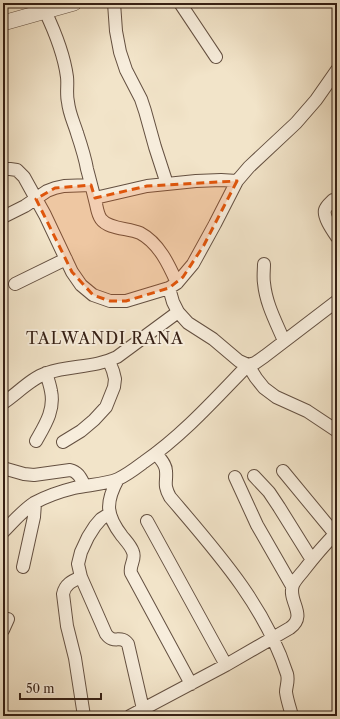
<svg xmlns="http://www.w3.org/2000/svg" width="340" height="719" font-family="'Libre Caslon Text',serif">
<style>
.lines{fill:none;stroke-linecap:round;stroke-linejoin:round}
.minor-casing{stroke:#645041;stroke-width:14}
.tertiary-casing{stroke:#645041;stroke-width:16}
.minor{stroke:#f7eddc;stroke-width:12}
.tertiary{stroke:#f7eddc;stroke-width:15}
.marked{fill:#df560c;fill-opacity:0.2;stroke:#df560c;stroke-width:3;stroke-dasharray:8 5;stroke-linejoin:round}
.labels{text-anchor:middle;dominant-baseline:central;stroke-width:4;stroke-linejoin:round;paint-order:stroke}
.quarter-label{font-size:16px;letter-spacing:1px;fill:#351f14;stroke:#f7eddc}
</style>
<rect width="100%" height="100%" fill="#f2e4c9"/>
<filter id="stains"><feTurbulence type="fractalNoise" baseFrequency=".005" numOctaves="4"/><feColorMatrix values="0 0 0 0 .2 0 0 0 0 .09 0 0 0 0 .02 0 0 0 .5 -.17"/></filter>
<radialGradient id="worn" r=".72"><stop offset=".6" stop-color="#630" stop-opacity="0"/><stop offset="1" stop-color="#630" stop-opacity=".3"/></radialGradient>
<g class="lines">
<defs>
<path id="minor" d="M114,3L116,31L120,52L126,70L141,99L145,111L155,147L167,184
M180,3L216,57
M45,11C55,32 64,54 67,77C68,85 66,94 68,102C69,113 74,123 77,133C81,145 85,157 87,169C90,180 93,192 96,204C97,209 98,215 101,219C108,229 128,228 140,233C159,243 169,265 177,283
M3,169H10L17,170L24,177L45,215L72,272L81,285L93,295L110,301H126L169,288L177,283L193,264L215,224L237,181L249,167L296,123L316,100L337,70
M95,198L147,186L196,181L221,180L237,181
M333,200C330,203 326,206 325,210C323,217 333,231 337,237
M3,217L25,206L47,191L55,188L64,186L91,185
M264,264C264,270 263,277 264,283C266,304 276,322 284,341
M15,284L66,259
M169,288L173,302L178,312L188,323L213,339L239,361L248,365L255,363L265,356L337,301
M3,403C17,394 31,378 47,373C70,365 95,368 117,357L178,312
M36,441C45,425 55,410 51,391C50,385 48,379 46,373
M63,442L81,431L94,420L106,407L114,387L115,379L113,371L109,361
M156,453C160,459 166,464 166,471C167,483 163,484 170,497C216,551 265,605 287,674C289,681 286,686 286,692C287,700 290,708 292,716
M3,468L24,474L34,475L70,470C79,472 81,479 85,486
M283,471L335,534
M254,476L269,492L279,507L312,560
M235,477L257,525L292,586
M118,479C105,503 106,515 122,536C126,541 131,546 133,552C136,560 129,565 131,573L191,684
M109,514L101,519L95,526L88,537L81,552L78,564L81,577L106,634C114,645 121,634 128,644L143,709
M147,521L226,665
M3,532C13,522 22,511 34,503C45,497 62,491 74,488C87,485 107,484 118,479C127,475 136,468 144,462C183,435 215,399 248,365L256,378L264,388L276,397L307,411L337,431
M23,567L34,517L35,503
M81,577C72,581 65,584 63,594L67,626L75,658L84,716
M3,630L8,619
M130,716L226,665L290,628C308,615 287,601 293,585C295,580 300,575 304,570C314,557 325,544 337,532"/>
<path id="tertiary" d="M3,23L74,3"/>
</defs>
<!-- minor casing -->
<use href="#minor" class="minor-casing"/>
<!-- tertiary casing -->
<use href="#tertiary" class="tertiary-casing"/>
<!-- minor -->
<use href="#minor" class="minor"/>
<!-- tertiary -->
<use href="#tertiary" class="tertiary"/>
</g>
<!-- marked area -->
<path class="marked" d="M237,181L204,245L183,277L169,288L126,301H110L93,295L72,272L36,199L55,188L91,185L95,198L147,186Z"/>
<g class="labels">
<!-- quarter labels -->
<g class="quarter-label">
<text x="105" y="338">TALWANDI RANA</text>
</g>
</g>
<!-- margin -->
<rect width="340" height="719" fill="none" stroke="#f2e4c9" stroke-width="16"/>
<rect x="4" y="4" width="332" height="711" fill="none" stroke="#351f14" stroke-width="2"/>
<rect x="8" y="8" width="324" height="703" fill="none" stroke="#351f14"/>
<!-- scale -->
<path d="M20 693v6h81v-6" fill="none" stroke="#351f14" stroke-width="2"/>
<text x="26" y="693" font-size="12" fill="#351f14" stroke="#f7eddc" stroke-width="3" paint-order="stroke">50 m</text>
<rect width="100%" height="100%" filter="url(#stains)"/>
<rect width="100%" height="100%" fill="url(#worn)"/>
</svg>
